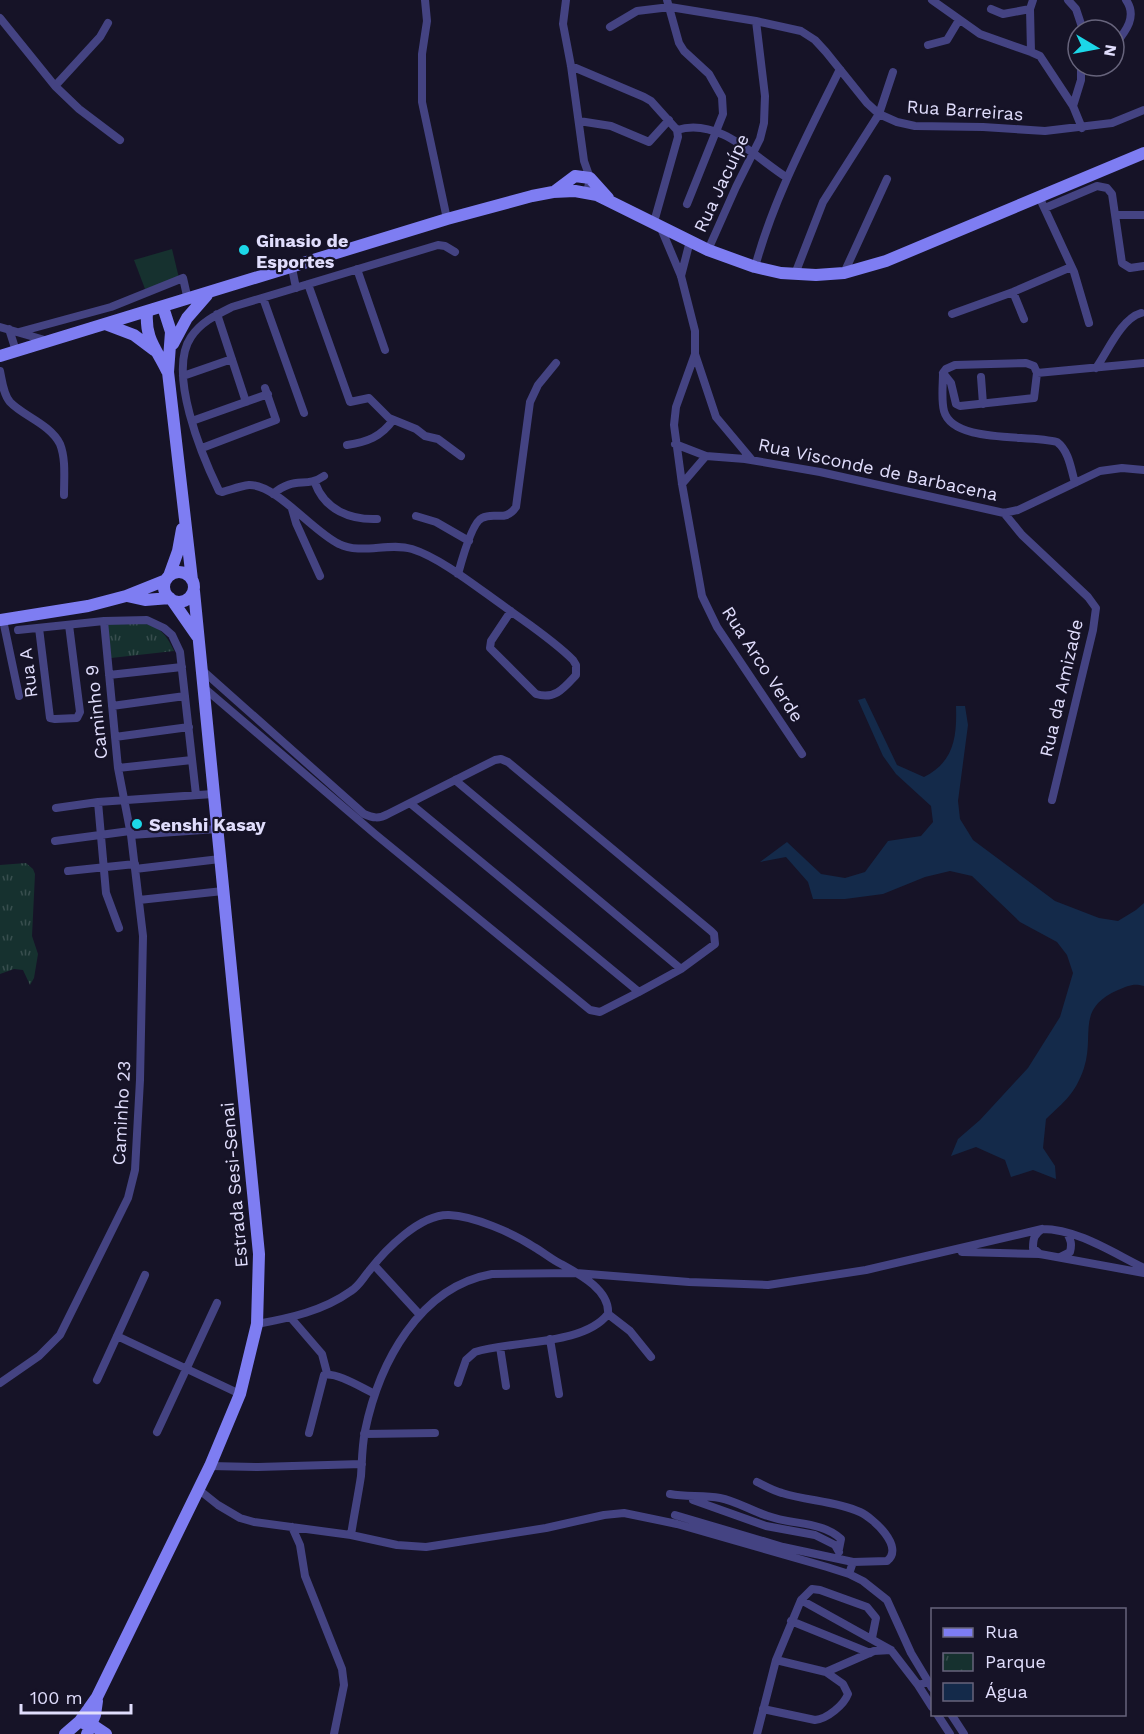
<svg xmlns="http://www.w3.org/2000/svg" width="1144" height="1734" font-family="'Work Sans',sans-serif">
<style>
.park{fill:url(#park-tufts)}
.garden{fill:#16312f}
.water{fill:#142a4a}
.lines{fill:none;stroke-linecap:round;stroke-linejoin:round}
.street{stroke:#444382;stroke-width:8}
.secondary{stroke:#7e7df2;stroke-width:12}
.poi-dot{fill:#1cd7e8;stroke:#161327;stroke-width:2}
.labels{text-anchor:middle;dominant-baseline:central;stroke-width:4.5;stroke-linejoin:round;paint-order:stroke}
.street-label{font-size:18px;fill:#e0ddfc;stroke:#161327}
.poi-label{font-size:18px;font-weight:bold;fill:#e0ddfc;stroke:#161327;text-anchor:start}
</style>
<defs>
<pattern id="park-tufts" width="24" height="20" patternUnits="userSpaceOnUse" patternTransform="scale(1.5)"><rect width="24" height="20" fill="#16312f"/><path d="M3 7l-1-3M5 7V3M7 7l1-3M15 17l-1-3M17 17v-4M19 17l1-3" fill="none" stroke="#384e4e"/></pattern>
</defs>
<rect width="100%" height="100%" fill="#161327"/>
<!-- park -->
<path class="park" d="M107,623C139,624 159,616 174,651L111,658Z
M26,863L33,869L35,874L32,936L38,954L34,978L30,985L23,970L14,969L0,974V865Z"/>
<!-- garden -->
<path class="garden" d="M172,249L179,278L145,289L134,260Z"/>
<!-- water -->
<path class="water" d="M865,698L897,765L924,777C954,762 957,737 956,706H965L968,725L958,801L960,819L973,840L1055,901L1099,918L1118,921L1136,910L1144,903V986C1133,983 1128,986 1118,990C1075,1009 1095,1034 1084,1068C1075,1094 1065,1101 1046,1119L1043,1148L1055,1166L1056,1179L1033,1170L1011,1177L1005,1160L976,1147L951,1156L958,1139L980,1120L1028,1068L1060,1017L1073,973L1067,955L1057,942L1020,922L972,876L950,871L925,877L883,894L845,899H813L808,882L786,857L760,862L787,842L821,874L845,878L865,872L888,841L921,836L933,822L931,806L896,774L883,756L858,700Z"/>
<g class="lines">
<!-- street -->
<path class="street" d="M425,0L427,21L422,54V102L447,219
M566,0L563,24L571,66L584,161L590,178L587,193
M667,0L679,43L684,51L709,74L722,97L723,114L687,204
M932,0L980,34L1031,52L1040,56L1073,106L1082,128
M1068,0L1076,9L1083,30
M991,9L1003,14L1030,9
M0,18L55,86L79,109L120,140
M610,27L637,11L670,7L756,21L801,31L815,40L826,52L867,103L879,114L897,122L915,126L983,127L1045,131L1112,123L1144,110
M1078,44L1076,50L1078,60
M928,45L947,40L959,20
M1114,46C1125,32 1138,17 1126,0
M1031,52L1030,9L1033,0
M571,66L644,97L651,101L677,130
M55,86L100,37L108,23
M1073,106L1081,80V66
M579,121L611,126L649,142L669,120
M677,130C718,117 755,157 786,177
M1042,203L1074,272L1089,323
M1045,208L1097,186L1107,188L1112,194L1122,263L1130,268L1144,266
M1116,215H1144
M654,222L678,137L677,130
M660,226L681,276L695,331V354L676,407L674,425L682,484L702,596L717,627L802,754
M708,250L736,187L760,139L764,123L765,96L756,21
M455,252L445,246L438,245L232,307C216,315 201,322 191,337C167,372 202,456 219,491L222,492C230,490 240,486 249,485C276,484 313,532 339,544C361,555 389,542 412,549C441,558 479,589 505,607C528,624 553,640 573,660L576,665V675C564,688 555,700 536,694L490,648L491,641L511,611
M755,267C774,197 808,134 840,69
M292,268L296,288
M357,269L385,350
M844,273L887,179
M795,274L823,202L879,114L893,72
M681,276L690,241
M308,284L350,402L369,398L389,418L416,429L425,436L438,439L461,456
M1013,292L1024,319
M263,298L304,413
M217,314L246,402
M952,314L1013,292L1071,267
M0,327L48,341
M9,329L16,351
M19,332L111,307L183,278L188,300
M695,354L716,417L752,460
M1096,368C1108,351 1121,319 1141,313
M0,371C2,380 3,394 10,402C23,416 50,424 60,444C66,459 64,478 64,495
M943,373L951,383L956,404L960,406L1034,398L1037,373
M183,376L232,359
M981,377L983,404
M192,421L268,394
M675,444L706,456L745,459L820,472L1004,513L1018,510L1100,471L1122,468L1144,470
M347,445C367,442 381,437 393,420
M202,448L276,420L265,388
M315,483C325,510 350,520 377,519
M1075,483C1071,469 1069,451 1057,442C1029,434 953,444 944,411C941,400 943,384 943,373L946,369L955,365L1026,363L1034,366L1037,373L1144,363
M682,484L706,456
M273,494C295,475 305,489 324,476
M292,509L296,523L320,576
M1004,513L1022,535L1088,597L1096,608L1093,630L1052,800
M416,516L436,522L469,541
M458,574C461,563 472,522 482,518C495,511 505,523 516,507L530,402L538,385L556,363
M3,620L19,696
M39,628L50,718L55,719L77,718L80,712L69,625
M18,630L104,621L147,620L164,628L172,635L180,652L196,795
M202,670L364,814C373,818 379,819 388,814L495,760L501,759L508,762L711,931L714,934L715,944L681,969L639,992L600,1012L590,1010L375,834L203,687
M109,675L182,667
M112,706L185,696
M115,737L189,727
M118,768L192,760
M455,780L681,969
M98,802L106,893L119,928
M411,804L639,992
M56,808L98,802L213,794
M131,835L217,829
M55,841L130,831
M135,869L220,859
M68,871L135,864
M139,900L223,891
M962,1252L1040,1254L1144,1273
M1040,1254L1033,1248C1033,1239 1034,1234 1042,1229
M1060,1257L1070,1252C1072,1244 1071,1240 1067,1233
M374,1265L420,1315
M291,1318L322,1354L327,1373
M257,1324C290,1318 323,1311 351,1291C359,1286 363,1278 369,1271C385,1250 420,1214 449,1215C474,1216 513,1233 534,1247C543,1252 551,1259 561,1264C579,1274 610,1290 608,1314L630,1331L651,1357
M117,1336L240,1394
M550,1339L559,1394
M500,1347L506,1386
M97,1380L145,1275
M0,1383L39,1356L60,1335L128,1198L135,1170L140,1080L143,936L131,835L118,768L104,621
M458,1383L466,1360L475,1352C513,1340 583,1346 608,1314
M157,1432L217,1303
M309,1433L324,1375C337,1372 362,1388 375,1394
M364,1434L435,1433
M210,1466L258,1467L362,1464
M757,1482C765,1486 774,1491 782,1493C807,1501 836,1501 860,1512C873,1518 905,1547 887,1561L853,1562L849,1574
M198,1489L218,1505L240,1518L254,1522L351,1535L397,1545L426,1547L439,1545L546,1528L604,1515L624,1513L677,1524L827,1567L849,1574L863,1581L887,1600L911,1653L932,1688
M670,1494C686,1497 704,1495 720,1498C736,1501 752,1511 768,1516C792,1525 822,1521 841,1539L839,1549
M693,1500L766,1526L815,1535L835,1545L839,1552
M675,1515L783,1547L853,1562
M292,1527L300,1545L305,1576L342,1669L344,1685L334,1734
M351,1535C354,1515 358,1496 361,1476C362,1461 362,1446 365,1431C379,1363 419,1287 492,1274L576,1273L689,1282L768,1285L866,1270L1042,1229C1078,1229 1113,1253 1144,1268
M801,1600L812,1589L820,1590L867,1607L876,1618L872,1638
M791,1621L870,1653
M891,1650L874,1651L826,1672L776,1660L801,1600L891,1650L918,1685L928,1682
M918,1685L932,1707
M763,1709L815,1720C827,1719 844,1705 848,1694L843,1684L826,1672
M937,1714L950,1734
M951,1714L964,1734
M757,1734L776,1660"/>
<!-- secondary -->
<path class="secondary" d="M555,191L575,176L590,178L608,198
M163,307L171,332L168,372L192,580
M147,312C145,339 156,348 167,371
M105,324L134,335L154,350
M173,344L187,318L207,295
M0,356L447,219L532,196L553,192L575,191L597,195L708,250L755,267L781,273L816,275L844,273L886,261L1144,153
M164 587a15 15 0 1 1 30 0a15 15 0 1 1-30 0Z
M169,576L178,551L182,529
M127,596L145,600L170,598
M172,600L197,636
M0,620L88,606L126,596L166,580
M83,1723L91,1724L106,1734
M65,1734L80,1721L97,1697L210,1466L240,1394L257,1324L259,1254L194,591
M87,1734L95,1715L97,1701"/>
</g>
<!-- markers -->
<g class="poi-dot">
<circle cx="244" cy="250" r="6"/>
<circle cx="137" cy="824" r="6"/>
</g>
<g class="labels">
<!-- street labels -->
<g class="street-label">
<text transform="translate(965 110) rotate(4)">Rua Barreiras</text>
<text transform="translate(721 183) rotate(-65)">Rua Jacuípe</text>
<text transform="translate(878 469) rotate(12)">Rua Visconde de Barbacena</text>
<text transform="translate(763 664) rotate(57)">Rua Arco Verde</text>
<text transform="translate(28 673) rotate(-97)">Rua A</text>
<text transform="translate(1061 688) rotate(-77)">Rua da Amizade</text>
<text transform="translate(96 712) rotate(-96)">Caminho 9</text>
<text transform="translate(121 1113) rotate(-87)">Caminho 23</text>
<text transform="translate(234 1185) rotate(-95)">Estrada Sesi-Senai</text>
</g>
<!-- poi labels -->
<g class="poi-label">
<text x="256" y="240">Ginasio de<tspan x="256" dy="21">Esportes</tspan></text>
<text x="149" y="824">Senshi Kasay</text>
</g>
</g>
<!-- legend -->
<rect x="931" y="1608" width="195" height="108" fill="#161327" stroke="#67647c" stroke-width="1.5"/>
<rect x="943" y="1628" width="30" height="9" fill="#7e7df2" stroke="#67647c" stroke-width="1.5"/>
<text x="985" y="1638" font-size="18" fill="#e0ddfc">Rua</text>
<rect x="943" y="1653" width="30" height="18" fill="url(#park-tufts)" stroke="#67647c" stroke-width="1.5"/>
<text x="985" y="1668" font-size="18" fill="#e0ddfc">Parque</text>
<rect x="943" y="1683" width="30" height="18" fill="#142a4a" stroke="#67647c" stroke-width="1.5"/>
<text x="985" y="1698" font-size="18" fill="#e0ddfc">Água</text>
<!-- north arrow -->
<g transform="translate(1096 48) rotate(100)"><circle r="28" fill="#161327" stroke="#67647c" stroke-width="1.5"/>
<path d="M0-4.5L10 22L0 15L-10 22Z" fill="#1cd7e8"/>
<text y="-9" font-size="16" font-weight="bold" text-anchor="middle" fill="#e0ddfc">N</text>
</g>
<!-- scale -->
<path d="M21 1704v9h110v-9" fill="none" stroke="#e0ddfc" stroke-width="3"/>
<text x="30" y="1704" font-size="18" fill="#e0ddfc" stroke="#161327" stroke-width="4.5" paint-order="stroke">100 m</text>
</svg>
